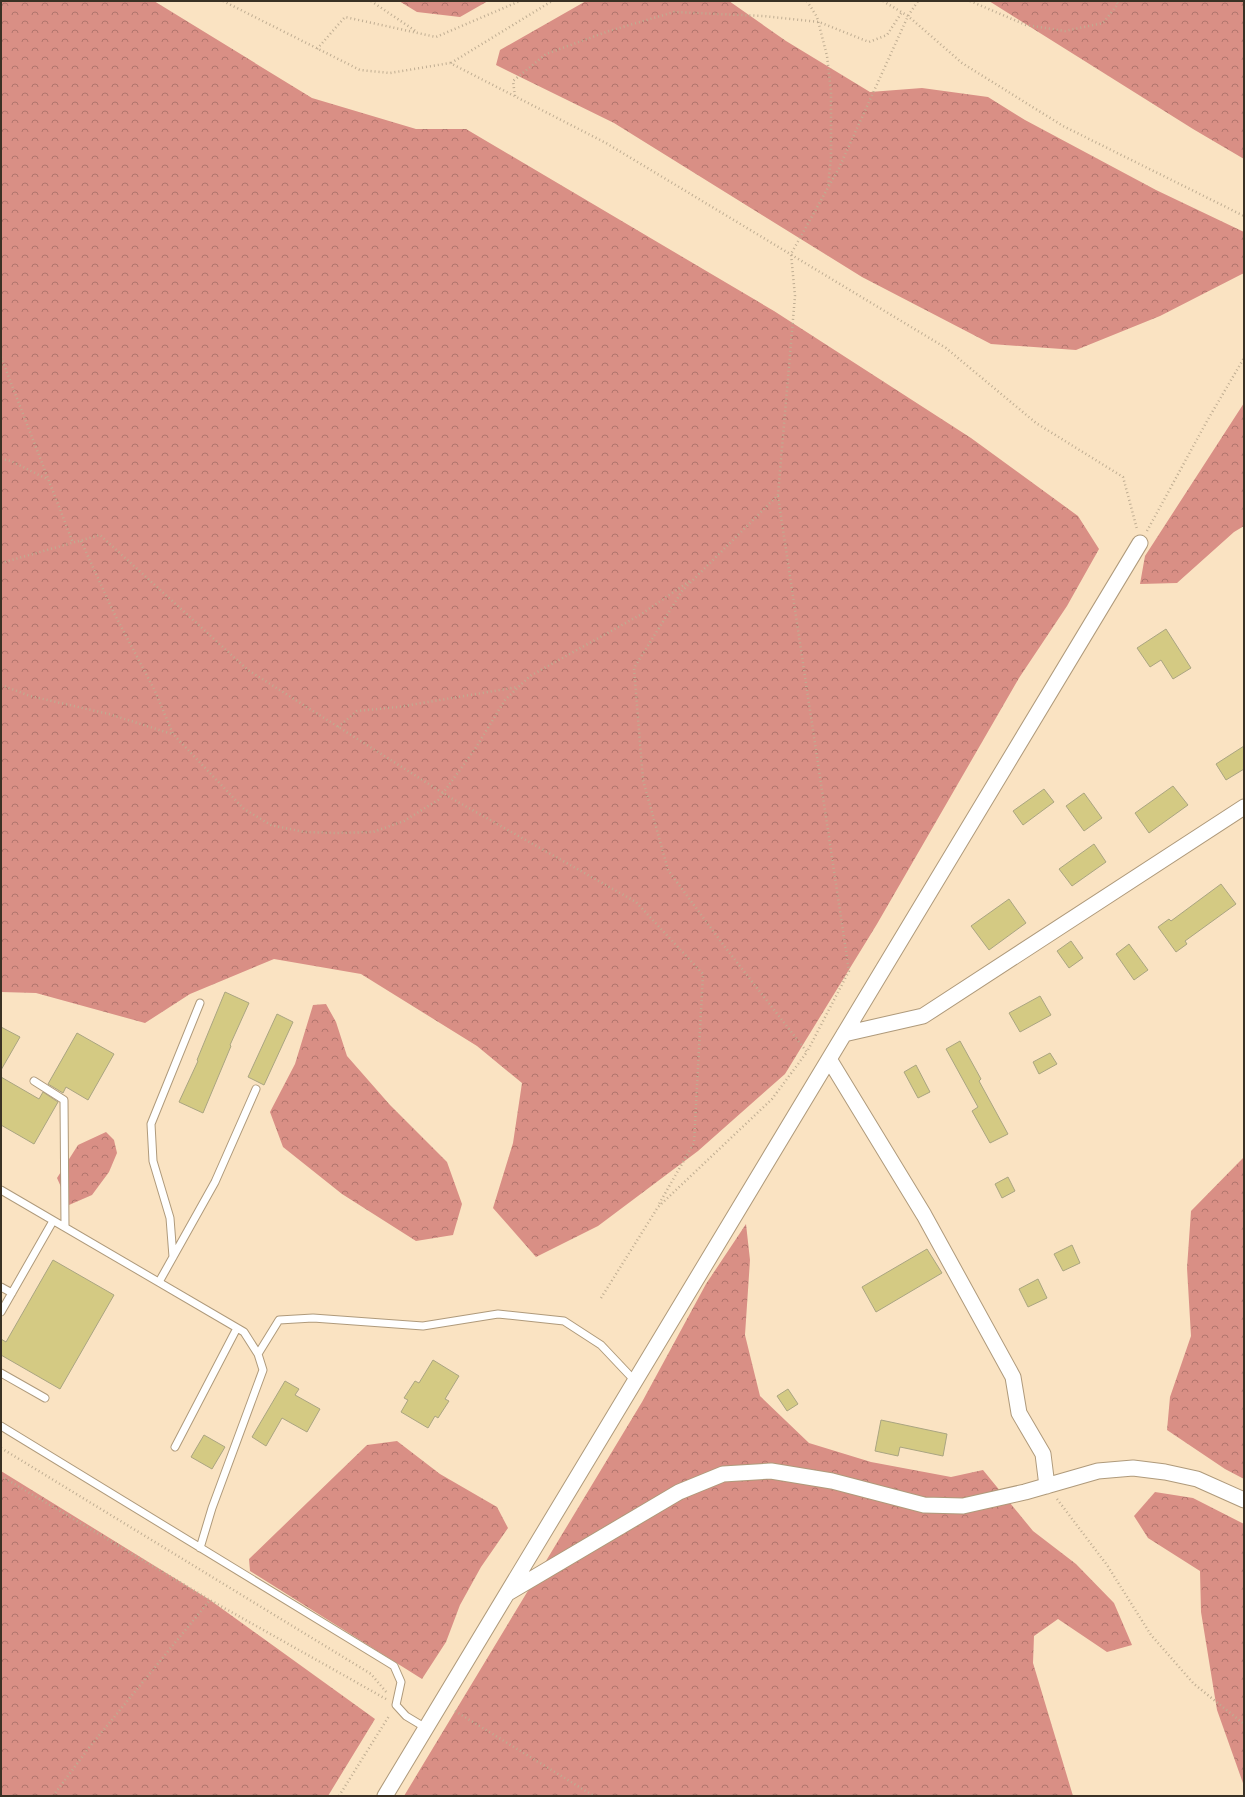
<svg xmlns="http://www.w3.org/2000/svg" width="1245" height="1797" font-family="Spectral,serif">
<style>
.forest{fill:url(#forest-crowns)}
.building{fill:#d4ca83;stroke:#aaa581}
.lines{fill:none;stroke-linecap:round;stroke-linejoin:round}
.lane-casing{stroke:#af9a7b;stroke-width:9}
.street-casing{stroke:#af9a7b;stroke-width:17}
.path{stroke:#bfad92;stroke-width:2.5;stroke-dasharray:1 3;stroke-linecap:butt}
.lane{stroke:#fff;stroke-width:7}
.street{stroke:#fff;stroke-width:15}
</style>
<defs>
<pattern id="forest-crowns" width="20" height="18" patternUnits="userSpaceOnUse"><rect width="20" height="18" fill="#d98f85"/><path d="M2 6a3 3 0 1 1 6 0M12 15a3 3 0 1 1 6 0" fill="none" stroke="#b1756d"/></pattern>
</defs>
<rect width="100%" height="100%" fill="#fae3c2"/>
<!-- forest -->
<path class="forest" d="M1,1H154L312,98L416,129H466L774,311L971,438L1078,516L1099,549L1067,606L1019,678L877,924L785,1074L698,1151L598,1226L536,1257L493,1208L513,1143L522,1083L477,1046L361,974L274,959L190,994L145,1023L36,993L1,992Z
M399,1H488L460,17L417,12Z
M586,1H729L786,41L870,92L922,88L988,97L1025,120L1156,190L1244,232V273L1160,316L1076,350L991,344L862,277L614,123L496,65L500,50Z
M989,1H1244V159L1193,129Z
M1244,403V526L1234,532L1177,583L1140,584L1145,556Z
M326,1004L336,1022L347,1056L390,1105L447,1162L462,1204L453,1235L416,1241L342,1194L283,1147L270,1112L295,1064L313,1005Z
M106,1132L114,1140L117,1153L109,1172L92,1195L69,1205L57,1178L78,1145Z
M1244,1157V1479L1225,1469L1167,1430L1170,1397L1191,1336L1187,1268L1191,1211Z
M746,1224L750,1260L745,1335L760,1396L809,1443L871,1462L951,1477L983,1470L1033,1531L1076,1564L1114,1603L1132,1645L1107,1652L1058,1619L1034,1636L1033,1663L1073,1796H404L642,1402L706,1284Z
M397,1441L440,1474L497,1507L508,1528L481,1567L460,1605L446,1642L422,1679L250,1571L249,1559L367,1445Z
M1,1471L210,1600L375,1719L328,1796H1Z
M1155,1492L1193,1498L1244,1524V1786L1217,1710L1201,1612L1200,1571L1148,1538L1134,1516Z"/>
<!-- building -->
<path class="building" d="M1166,629L1191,668L1173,679L1161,660L1150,667L1137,648Z
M1244,746V769L1226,780L1216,764Z
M1173,786L1188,805L1149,833L1135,813Z
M1044,789L1054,802L1023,825L1013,811Z
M1084,793L1102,818L1084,831L1066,806Z
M1094,844L1106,862L1072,886L1059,869Z
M1221,884L1236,904L1185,941L1187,944L1176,952L1158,927L1169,919L1171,921Z
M1009,899L1026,923L989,950L971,926Z
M1071,941L1083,958L1069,968L1057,951Z
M1129,944L1148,970L1134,980L1116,954Z
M225,992L249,1003L230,1045L231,1046L203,1113L179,1102L198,1061L197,1060Z
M1040,996L1051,1015L1020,1032L1009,1013Z
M277,1014L293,1022L264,1085L248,1077Z
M1,1027L20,1037L1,1070Z
M77,1033L114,1054L88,1100L66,1087L63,1093L48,1084Z
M960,1041L981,1079L979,1081L1008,1134L990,1143L972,1111L978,1107L946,1049Z
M1050,1053L1057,1064L1039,1074L1033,1062Z
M916,1065L930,1092L918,1098L904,1072Z
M1,1077L39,1099L43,1092L58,1102L34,1144L1,1125Z
M1008,1177L1015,1191L1002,1198L995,1184Z
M1072,1245L1080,1263L1063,1271L1054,1254Z
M927,1249L942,1273L876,1312L862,1287Z
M53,1260L114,1295L60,1389L1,1355V1339L6,1342Z
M1038,1279L1047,1298L1028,1307L1019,1289Z
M433,1360L459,1376L445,1399L449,1401L438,1418L435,1416L428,1428L401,1412L408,1400L404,1398L415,1381L419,1383Z
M285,1381L299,1389L295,1395L320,1409L307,1432L282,1418L266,1446L252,1437Z
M788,1389L798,1404L787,1411L777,1396Z
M881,1420L947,1434L943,1456L900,1447L898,1456L875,1451Z
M204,1435L225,1447L212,1469L191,1457Z"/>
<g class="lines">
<defs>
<path id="lane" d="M34,1081L64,1100L65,1227
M1,1190L244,1332L258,1354
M173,1257L170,1218L153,1161L151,1124L200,1003
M159,1282L215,1182L256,1089
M1,1287L12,1293
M1,1312L53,1221
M1,1373L45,1398
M1,1426L394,1666L401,1682L396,1705L406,1716L426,1728
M175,1447L237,1328
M200,1548L212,1508L263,1370L258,1354L279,1320L313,1318L423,1326L498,1314L564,1321L601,1345L635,1381"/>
<path id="street" d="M844,1034L923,1016L1244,807
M829,1059L924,1215L1013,1377L1019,1413L1043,1454L1047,1486
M508,1593L679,1492L723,1474L771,1471L832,1481L924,1505L963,1506L1025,1492L1098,1471L1133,1468L1165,1472L1197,1479L1244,1500
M385,1796L1140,543"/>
</defs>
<!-- lane casing -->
<use href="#lane" class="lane-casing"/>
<!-- street casing -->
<use href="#street" class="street-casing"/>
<!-- path -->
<path class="path" d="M223,1L360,70L390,73L450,63L606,143L946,348L1036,423L1123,477L1137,529
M371,1L417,32
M807,1L817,17L827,56L831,91V157L828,186
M883,1L908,16L962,63L1063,126L1244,216
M970,1L1026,25L1065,31L1103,23L1118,4L1116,1
M317,49L345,17L436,37L520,1
M451,63L552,1
M515,96L513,81L546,54L609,31L674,12L763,16L819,22L869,42L887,35L902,12
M1,357L73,543
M1,459L11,461L47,479
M778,496L849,971L807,1052
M1147,531L1207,421L1244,358
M81,541L113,611L155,691L173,734L244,809L271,825L304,832L337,833L373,832L404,821L438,800L475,749L505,700L530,676L640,615L691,580
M1,563L100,535L248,670L451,798L636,902L703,974L694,1143L659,1204
M1,685L30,696L109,714L172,734
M338,727L357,711L398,707L518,687
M601,1298L658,1207L772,1099L807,1052L725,947L668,870L643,780L634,668L682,591L778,495L795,296L791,254L839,168L908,16L918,1
M1,1448L371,1674L387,1693
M1,1476L210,1600L386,1699
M1057,1499L1107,1565L1151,1635L1194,1684L1244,1724
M455,1711L594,1796
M53,1796L88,1749L210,1600
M339,1796L389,1716"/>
<!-- lane -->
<use href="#lane" class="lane"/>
<!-- street -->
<use href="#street" class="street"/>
</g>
<!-- border -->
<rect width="1245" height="1797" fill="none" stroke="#393124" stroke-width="4"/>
</svg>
